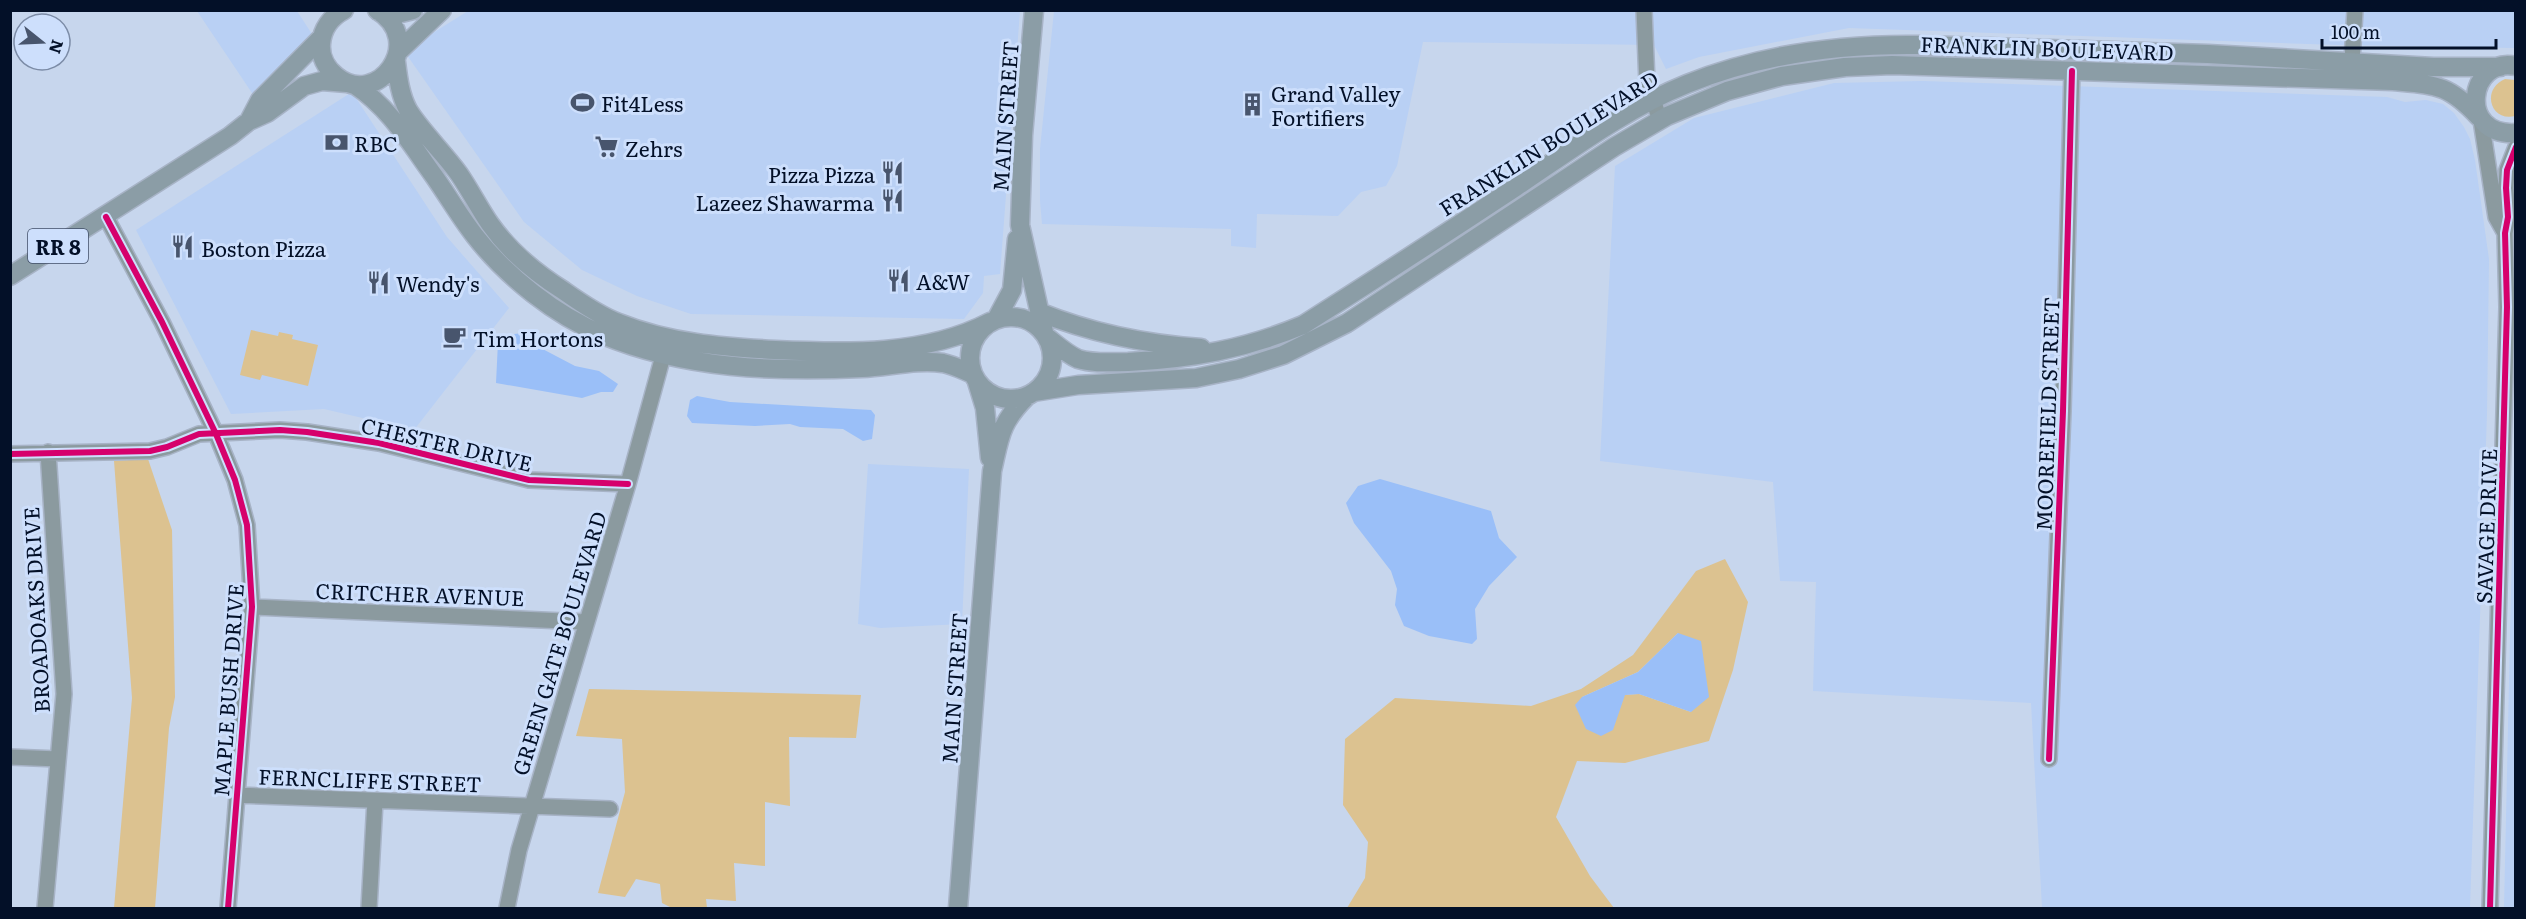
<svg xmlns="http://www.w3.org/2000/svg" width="2526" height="919" font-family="Literata,serif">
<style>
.built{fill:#b9d0f4}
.green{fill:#dcc290;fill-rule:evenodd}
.water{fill:#9abff8}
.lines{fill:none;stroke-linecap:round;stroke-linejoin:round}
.minor-casing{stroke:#a7b3c6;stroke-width:18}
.major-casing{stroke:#a7b3c6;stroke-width:21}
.minor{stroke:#8b9a9f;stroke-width:15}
.major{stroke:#8b9da6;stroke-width:18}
.cycleway-casing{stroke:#cddffc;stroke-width:10}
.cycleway{stroke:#d6006c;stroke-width:6}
.labels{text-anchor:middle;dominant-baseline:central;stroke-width:6;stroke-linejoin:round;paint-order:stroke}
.shield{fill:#cddffc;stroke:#404e68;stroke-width:1.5}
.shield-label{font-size:20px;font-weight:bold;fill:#031028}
.street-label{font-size:21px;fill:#031028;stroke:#cddffc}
.poi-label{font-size:21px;fill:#031028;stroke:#cddffc;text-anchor:start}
</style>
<rect width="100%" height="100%" fill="#c7d6ed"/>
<!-- built -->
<path class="built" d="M197,11H297L323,51L254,96Z
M468,11H1020L1000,274L984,276L983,293L964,319L691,314L637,296L582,270L524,222L404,51Z
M1054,11H2515V48L2338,45L1849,28L1699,57L1666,69L1654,45L1423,42L1397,166L1386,186L1361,192L1338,216L1257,214L1256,248L1231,246V229L1042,224L1040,201V149Z
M1923,81L2387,97L2405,102L2426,100L2443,104L2454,113L2464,127L2470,139L2475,160L2489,259L2487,414L2470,908H2042L2031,703L1813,691L1816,582L1780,581L1773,482L1600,461L1615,166L1694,118L1834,83Z
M352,92L447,237L509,308L414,430L324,409L231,414L136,230Z
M2515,412L2516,908H2504Z
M868,464L969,469L962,624L880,628L858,624Z"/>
<!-- green -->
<path class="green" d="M2505,79L2515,80V116C2490,122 2481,89 2505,79Z
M251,330L278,336L279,332L293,335L292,339L318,345L308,386L262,375L260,380L240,375Z
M148,459L172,530L175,697L169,728L155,908H114L132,698L114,461Z
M1725,559L1748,602L1733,670L1709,741L1625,763L1577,761L1556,817L1590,876L1614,908H1347L1365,878L1368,842L1343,805L1345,739L1395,698L1531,706L1581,689L1633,655L1696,571ZM1678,633L1691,712L1639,694L1582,697L1638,672Z
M589,689L861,695L856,738L789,737L790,806L765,802V866L734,863L736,901L706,899L707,908H672L662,903L660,884L636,879L625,897L598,893L625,792L622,739L576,736Z"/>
<!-- water -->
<path class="water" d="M523,333L535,345L575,366L599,371L618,384L613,392H601L582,398L496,383L498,342L506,335Z
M697,396L730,402L871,410L875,415L872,439L863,441L843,429L800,427L790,424L755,426L692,423L687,416L690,400Z
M1380,479L1491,511L1499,538L1517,557L1489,586L1475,609L1477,639L1472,644L1429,636L1404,626L1395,605L1397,589L1391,571L1354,523L1346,503L1358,486Z
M1678,633L1701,641L1709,697L1691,712L1639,694L1625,695L1613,730L1601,736L1586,729L1575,705L1582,697L1638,672Z"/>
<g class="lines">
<defs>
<path id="minor" d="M1644,10L1647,83L1660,120
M2352,61L2355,10
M2481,120L2496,217L2505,233
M106,217L162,322L216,434L235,480L247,525L252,607L228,908
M10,454L150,451L167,447L199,434L280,430L307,432L379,443L529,480L628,484
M252,607L586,622
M10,757L58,759
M2049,759L2063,411L2072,71
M237,795L610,809
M45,908L64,694L48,452
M369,908L375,801
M507,908L519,850L628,484L663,356
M2490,908L2507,307L2505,233L2508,217L2506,188L2507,170L2516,147"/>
<path id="major" d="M344,10C331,17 322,29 321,44C320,56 326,68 336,76C377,110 428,41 377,10
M1034,10L1023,135L1020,225L1044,332
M378,11L397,14L413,10
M398,52L442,10
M396,62C398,78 400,95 408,110C420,130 444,153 459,174C470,190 479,208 490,224C509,251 537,274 564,291C581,303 600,316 619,323C669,343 722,347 775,350C846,353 925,356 990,322
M2516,66C2468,56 2457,137 2516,133
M355,85C390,108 410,143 434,176C448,196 460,217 475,236C507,277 555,315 603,335C685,369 775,372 862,368C888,367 917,359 943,363C953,365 963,370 973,374
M249,121L260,100L322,37
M10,276L230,136L249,121L267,113L304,86L322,81L347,83
M1039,312C1091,333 1145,344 1201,348
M970 358a41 41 0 1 1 82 0a41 41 0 1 1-82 0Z
M997,318L1012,290L1017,239
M1048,338C1058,346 1067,354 1078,359C1094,364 1112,362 1128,362C1190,359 1246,349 1303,325C1374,280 1445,234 1516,187C1571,150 1625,109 1687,84C1761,54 1839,44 1918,45L2208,54L2433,67H2500
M977,382L985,408L990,458
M1034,392L1078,385L1196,378L1239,369L1283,355L1347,323L1614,147L1667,116L1727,91L1782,76L1845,67L1892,65L2393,81C2436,85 2448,84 2479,117
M958,908L992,471C1000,436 1000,423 1027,396"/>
</defs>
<!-- minor casing -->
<use href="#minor" class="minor-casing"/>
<!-- major casing -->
<use href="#major" class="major-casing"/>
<!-- minor -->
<use href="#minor" class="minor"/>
<!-- major -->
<use href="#major" class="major"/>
<defs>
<path id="cycleway" d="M106,217L162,322L216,434L235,480L247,525L252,607L228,908
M10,454L150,451L167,447L199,434L280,430L307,432L379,443L529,480L628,484
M2049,759L2063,411L2072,71
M2490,908L2507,307L2505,233L2508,217L2506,188L2507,170L2516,147"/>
</defs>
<!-- cycleway casing -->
<use href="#cycleway" class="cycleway-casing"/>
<!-- cycleway -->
<use href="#cycleway" class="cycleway"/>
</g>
<!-- icons -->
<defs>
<symbol id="stadium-bare" viewBox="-9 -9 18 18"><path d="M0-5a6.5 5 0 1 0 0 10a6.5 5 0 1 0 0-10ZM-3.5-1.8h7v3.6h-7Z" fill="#48556d" stroke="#cddffc" stroke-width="2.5" paint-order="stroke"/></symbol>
<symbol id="building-bare" viewBox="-9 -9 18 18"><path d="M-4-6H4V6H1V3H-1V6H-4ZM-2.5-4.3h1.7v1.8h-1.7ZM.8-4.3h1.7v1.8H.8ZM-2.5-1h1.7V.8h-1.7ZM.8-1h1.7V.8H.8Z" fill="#48556d" stroke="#cddffc" stroke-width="2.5" paint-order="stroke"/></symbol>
<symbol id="bank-bare" viewBox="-9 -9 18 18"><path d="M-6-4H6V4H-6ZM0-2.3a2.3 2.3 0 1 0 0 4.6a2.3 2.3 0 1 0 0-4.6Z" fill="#48556d" stroke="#cddffc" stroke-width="2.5" paint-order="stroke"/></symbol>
<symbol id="supermarket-bare" viewBox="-9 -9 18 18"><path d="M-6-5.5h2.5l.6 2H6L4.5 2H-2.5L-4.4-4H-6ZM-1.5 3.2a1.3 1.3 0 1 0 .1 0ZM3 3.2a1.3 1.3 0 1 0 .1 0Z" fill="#48556d" stroke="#cddffc" stroke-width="2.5" paint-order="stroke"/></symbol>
<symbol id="restaurant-bare" viewBox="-9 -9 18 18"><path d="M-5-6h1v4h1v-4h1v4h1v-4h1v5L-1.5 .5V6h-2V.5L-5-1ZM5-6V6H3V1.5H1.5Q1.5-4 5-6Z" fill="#48556d" stroke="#cddffc" stroke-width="2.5" paint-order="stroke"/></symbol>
<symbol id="cafe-bare" viewBox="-9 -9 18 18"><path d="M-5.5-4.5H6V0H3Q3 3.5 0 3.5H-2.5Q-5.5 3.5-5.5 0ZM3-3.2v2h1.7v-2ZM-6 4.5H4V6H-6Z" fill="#48556d" stroke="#cddffc" stroke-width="2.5" paint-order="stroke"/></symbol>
</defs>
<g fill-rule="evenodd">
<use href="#stadium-bare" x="566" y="86" width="33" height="33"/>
<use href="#building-bare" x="1236" y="88" width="33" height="33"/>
<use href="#bank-bare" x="320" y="126" width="33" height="33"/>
<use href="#supermarket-bare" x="590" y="130" width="33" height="33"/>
<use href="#restaurant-bare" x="876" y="156" width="33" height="33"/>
<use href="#restaurant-bare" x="876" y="184" width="33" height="33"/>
<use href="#restaurant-bare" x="166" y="230" width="33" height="33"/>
<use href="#restaurant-bare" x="882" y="264" width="33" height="33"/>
<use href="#restaurant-bare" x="362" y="266" width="33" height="33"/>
<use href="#cafe-bare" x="438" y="320" width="33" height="33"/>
</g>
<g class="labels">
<!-- shield labels -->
<rect class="shield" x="28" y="229" width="60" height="34" rx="4.5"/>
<g class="shield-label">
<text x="58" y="246">RR 8</text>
</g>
<!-- street labels -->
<g class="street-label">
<text transform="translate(2047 47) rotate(2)">FRANKLIN BOULEVARD</text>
<text transform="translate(1004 116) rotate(-86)">MAIN STREET</text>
<text transform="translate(1548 142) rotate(-32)">FRANKLIN BOULEVARD</text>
<text transform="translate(2046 414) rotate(-88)">MOOREFIELD STREET</text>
<text transform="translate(447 443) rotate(13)">CHESTER DRIVE</text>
<text transform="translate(2485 526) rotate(-88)">SAVAGE DRIVE</text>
<text transform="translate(420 593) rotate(2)">CRITCHER AVENUE</text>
<text transform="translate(35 610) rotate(-93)">BROADOAKS DRIVE</text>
<text transform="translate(558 643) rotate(-73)">GREEN GATE BOULEVARD</text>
<text transform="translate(953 688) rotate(-86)">MAIN STREET</text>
<text transform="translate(227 690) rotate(-86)">MAPLE BUSH DRIVE</text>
<text transform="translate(370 779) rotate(2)">FERNCLIFFE STREET</text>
</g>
<!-- poi labels -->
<g class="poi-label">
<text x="1271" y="92">Grand Valley<tspan x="1271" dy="24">Fortifiers</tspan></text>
<text x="601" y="102">Fit4Less</text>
<text x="354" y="142">RBC</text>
<text x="625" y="147">Zehrs</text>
<text x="875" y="173" text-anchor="end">Pizza Pizza</text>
<text x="874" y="201" text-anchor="end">Lazeez Shawarma</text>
<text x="201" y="247">Boston Pizza</text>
<text x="916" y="280">A&amp;W</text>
<text x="396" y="282">Wendy's</text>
<text x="473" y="337">Tim Hortons</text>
</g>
</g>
<!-- border -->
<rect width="2526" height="919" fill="none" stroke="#031028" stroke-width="24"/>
<!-- north arrow -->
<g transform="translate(42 42) rotate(108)"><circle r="28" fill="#cddffc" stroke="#7c8ca7" stroke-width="1.5"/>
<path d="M0-4.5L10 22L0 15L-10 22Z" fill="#48556d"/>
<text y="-9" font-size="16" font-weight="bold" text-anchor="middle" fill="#031028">N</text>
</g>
<!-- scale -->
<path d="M2322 39v9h174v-9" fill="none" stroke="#031028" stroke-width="3"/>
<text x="2331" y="39" font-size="18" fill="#031028" stroke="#cddffc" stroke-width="4.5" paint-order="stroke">100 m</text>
</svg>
